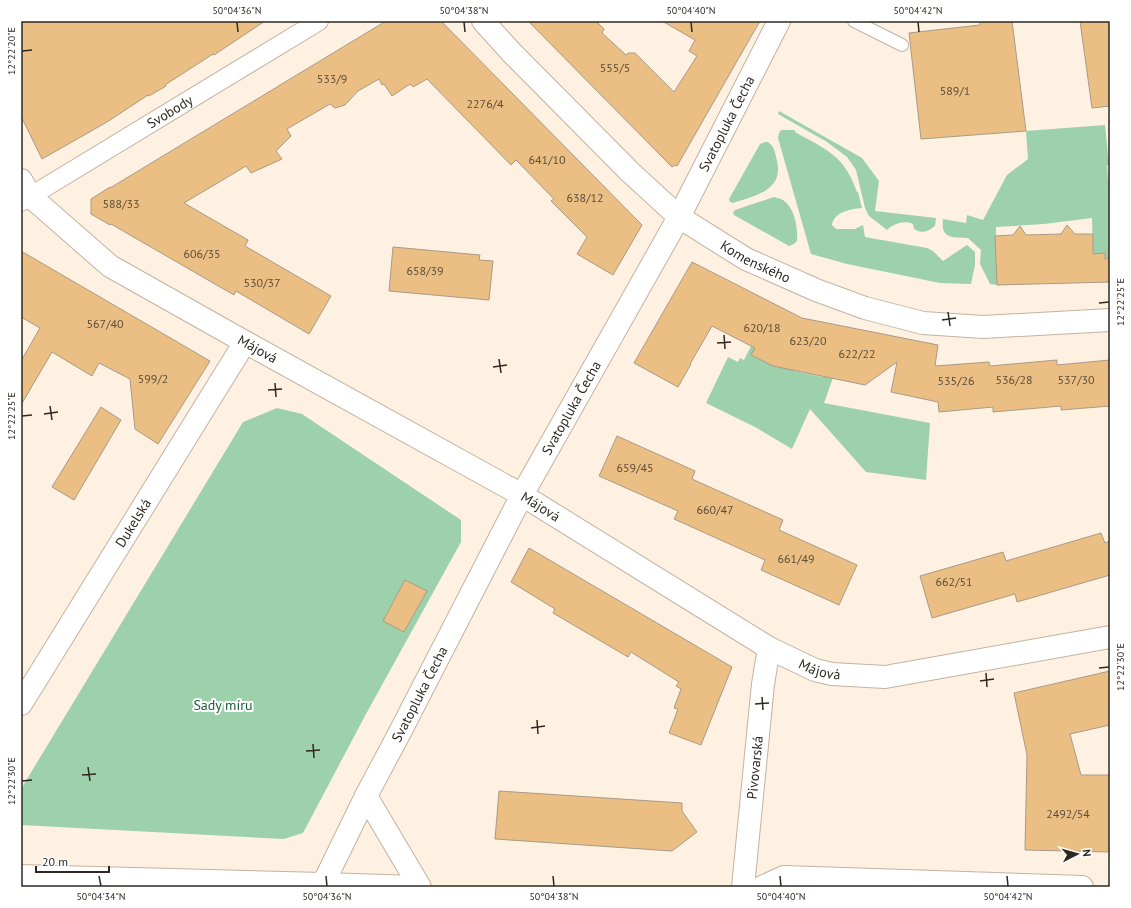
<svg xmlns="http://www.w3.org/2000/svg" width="1131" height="908" font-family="'PT Sans',sans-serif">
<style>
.green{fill:#9dd1ab}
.building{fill:#ebbe84;stroke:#a99a88}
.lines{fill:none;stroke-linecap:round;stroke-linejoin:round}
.service-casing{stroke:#c3b3a1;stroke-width:14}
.pedestrian-casing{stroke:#c3b3a1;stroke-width:20}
.minor-casing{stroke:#c3b3a1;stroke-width:24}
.tertiary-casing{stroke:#c3b3a1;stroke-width:24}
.secondary-casing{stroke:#c3b3a1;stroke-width:24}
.service{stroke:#fff;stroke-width:12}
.pedestrian{stroke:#fff;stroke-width:18}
.minor{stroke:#fff;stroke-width:22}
.tertiary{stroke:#fff;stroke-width:22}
.secondary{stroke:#fff;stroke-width:22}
.ticks{fill:none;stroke:#2e2821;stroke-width:1.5}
.labels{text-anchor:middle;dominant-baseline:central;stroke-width:4;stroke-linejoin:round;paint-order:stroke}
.number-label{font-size:12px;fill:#5d4e3a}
.street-label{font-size:14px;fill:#2e2821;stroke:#fff}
.park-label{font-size:14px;fill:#155b32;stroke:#fff}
.neatline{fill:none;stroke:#2e2821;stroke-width:1.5}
.ticks-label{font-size:10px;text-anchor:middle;fill:#2e2821}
</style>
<rect width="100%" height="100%" fill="#fef1e2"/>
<!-- green -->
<path class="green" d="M779,111L862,158L879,181L875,211L936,218L935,226C927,232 923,234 914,229L913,224C905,220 894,223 887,230L869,216L865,208L856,170L847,157L827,142L778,114Z
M1105,125L1109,165H1107L1108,179H1110V258H1105V253L1093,254L1092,218L1044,224L996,227L997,285L990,284L980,264L981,250L968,238C954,237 940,240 943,219L966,223L967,215L983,220L1007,175L1028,159L1026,131Z
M781,130H795V132C827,150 844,155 857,192H858L862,208C850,209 834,212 832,225L836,229H855L863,225L865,237L927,248L933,251L943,261L967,245L975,252V265L971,284L940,283L847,264L811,254L778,138L779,133Z
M765,142H768C775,147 775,153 777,161C784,191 754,196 733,203L730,202L729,199L760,144Z
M774,197C776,198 780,198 783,200C795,208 798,228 797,241L794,244L789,246L734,215L733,212L735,210Z
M751,346L755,348L752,355L769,364L794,367V371L823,377L825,373L834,375L824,403L930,423L926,480L866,472L810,409L792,449L755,427L706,403L728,357L738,362L740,358L744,360Z
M277,408L302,414L461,520V542L366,714L303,833L284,839L21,825V791L24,784L243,422Z"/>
<!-- building -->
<path class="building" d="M21,21H265L214,55L213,54L165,85L166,86L149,96L148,95L107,122L42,159L21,116Z
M386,21H441L642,225L613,275L577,254L587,237L551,201L554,199L516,160L511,165L427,79L413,87L410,84L392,96L384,84L382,85L379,79L358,91L345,105L335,108L330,104L287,129L291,136L276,151L282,159L251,173L246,166L184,203L248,240L245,246L331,296L309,334L236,291L234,295L111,224L110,225L91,214V199L110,187V188Z
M528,21H596L604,29L602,33L626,55L628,53H635L674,92L697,56L689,51L695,40L662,21H760L677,166L675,165L672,167Z
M980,21H1012L1026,131L921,139L909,33L980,25Z
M1080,21H1110V106L1092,108Z
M1067,225L1075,234H1093V254L1105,253V259L1110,258V282L997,285L995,236L1013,235L1020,226L1026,235L1061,234Z
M393,247L480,255L479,260L493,261L489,300L389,291Z
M21,251L210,361L158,444L135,429L130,379L99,363L92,376L52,352L21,405V361L40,328L21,317Z
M692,262L802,318L938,345L935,366L989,362L990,366L1057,360V365L1110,360V406L1061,410V406L993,412V407L939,412L938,402L891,392L897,362L865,385L773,366L751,355L755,348L712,326L690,364H691L678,387L634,363Z
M101,407L121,420L74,500L52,487Z
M617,436L695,471L692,479L783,520L779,530L857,565L839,605L761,570L765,560L674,519L678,511L599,476Z
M1101,533L1105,543L1110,541V575L1017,602L1015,594L932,618L920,576L1003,552L1006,561Z
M529,548L732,667L701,745L669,733L678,709L674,708L681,689L676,686L679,682L631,652L628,657L553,613L555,609L511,582Z
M405,580L427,591L404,632L383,621Z
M1110,671V725L1070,734L1081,775H1110V852L1025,850L1027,755L1014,693Z
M499,791L682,803V811L697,832L672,851L495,839Z"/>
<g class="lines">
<defs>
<path id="service" d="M854,21L902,45"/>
<g id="pedestrian">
<path id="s1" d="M21,202L319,21"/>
</g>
<g id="minor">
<path id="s2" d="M483,21L511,52L630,172L679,217L746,259L816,290L865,308L923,323L983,327L1110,320"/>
<path id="s3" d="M21,704L245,342"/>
<path d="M366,796L420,887"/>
<path id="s4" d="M323,884L366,796L399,734L522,495L679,217L779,21"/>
</g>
<g id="tertiary">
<path id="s5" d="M21,180L30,196L110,266L245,342L522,495L769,648L815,670L832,674L885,677L1110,637"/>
<path id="s6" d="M743,887L763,684L769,648"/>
</g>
<path id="secondary" d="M21,876L323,884L415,887
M762,887L784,877L1082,887"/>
</defs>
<!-- service casing -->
<use href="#service" class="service-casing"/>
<!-- pedestrian casing -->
<use href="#pedestrian" class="pedestrian-casing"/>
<!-- minor casing -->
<use href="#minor" class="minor-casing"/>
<!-- tertiary casing -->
<use href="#tertiary" class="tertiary-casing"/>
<!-- secondary casing -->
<use href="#secondary" class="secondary-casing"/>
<!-- service -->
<use href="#service" class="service"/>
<!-- pedestrian -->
<use href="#pedestrian" class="pedestrian"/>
<!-- minor -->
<use href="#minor" class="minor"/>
<!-- tertiary -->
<use href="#tertiary" class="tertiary"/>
<!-- secondary -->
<use href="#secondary" class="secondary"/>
</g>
<!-- ticks -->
<path class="ticks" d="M237,22L238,32M464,22L465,32M691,22L692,32M918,22L919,32M22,51L32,50M1099,303L1109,302M948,312L950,326M942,320L956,318M724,335L725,349M717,343L731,342M499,359L501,373M493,367L507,365M275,383L276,397M268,390L282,389M50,406L52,420M44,414L58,412M22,416L32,415M1099,668L1109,667M986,673L987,687M980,681L994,679M762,697L763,710M755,704L769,703M537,720L538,734M531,728L545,726M313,744L314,758M306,751L320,750M88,767L90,781M82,775L96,774M22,781L32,780M99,876L101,886M326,876L327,886M553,876L554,886M780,876L781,886M1007,876L1008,886"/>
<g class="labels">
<!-- number labels -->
<g class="number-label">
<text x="615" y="67">555/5</text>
<text x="332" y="78">533/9</text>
<text x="955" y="90">589/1</text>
<text x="485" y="103">2276/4</text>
<text x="547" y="159">641/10</text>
<text x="585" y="197">638/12</text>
<text x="121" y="203">588/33</text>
<text x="202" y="253">606/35</text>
<text x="425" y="270">658/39</text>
<text x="262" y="282">530/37</text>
<text x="105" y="323">567/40</text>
<text x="762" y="327">620/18</text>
<text x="808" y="340">623/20</text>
<text x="857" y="353">622/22</text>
<text x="153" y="378">599/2</text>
<text x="1014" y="379">536/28</text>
<text x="1076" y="379">537/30</text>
<text x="956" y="380">535/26</text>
<text x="635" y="467">659/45</text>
<text x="715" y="509">660/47</text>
<text x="796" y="558">661/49</text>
<text x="954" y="581">662/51</text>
<text x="1068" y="813">2492/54</text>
</g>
<!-- street labels -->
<g class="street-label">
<text stroke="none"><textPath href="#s1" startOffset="174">Svobody</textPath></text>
<text stroke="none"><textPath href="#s4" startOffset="861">Svatopluka Čecha</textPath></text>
<text stroke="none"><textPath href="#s2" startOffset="366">Komenského</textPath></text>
<text stroke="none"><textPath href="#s5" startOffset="294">Májová</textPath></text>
<text stroke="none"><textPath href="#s4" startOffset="537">Svatopluka Čecha</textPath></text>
<text stroke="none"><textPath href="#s5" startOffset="618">Májová</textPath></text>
<text stroke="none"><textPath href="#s3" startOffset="213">Dukelská</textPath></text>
<text stroke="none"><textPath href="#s5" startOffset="942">Májová</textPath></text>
<text stroke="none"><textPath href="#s4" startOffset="213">Svatopluka Čecha</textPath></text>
<text stroke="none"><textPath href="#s6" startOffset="120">Pivovarská</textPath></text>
</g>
<!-- park labels -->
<g class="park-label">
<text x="223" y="705">Sady míru</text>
</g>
</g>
<!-- border -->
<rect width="1131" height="908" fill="none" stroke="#ffffff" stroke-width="44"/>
<!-- north arrow -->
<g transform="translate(1077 854) rotate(84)" stroke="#ffffff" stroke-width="3" paint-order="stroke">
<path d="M0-3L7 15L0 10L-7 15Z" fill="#2e2821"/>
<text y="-6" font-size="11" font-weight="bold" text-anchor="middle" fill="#2e2821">N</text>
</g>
<!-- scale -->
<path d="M36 866v6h73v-6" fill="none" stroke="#2e2821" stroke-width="2"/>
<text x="42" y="866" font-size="12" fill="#2e2821" stroke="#ffffff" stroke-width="3" paint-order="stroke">20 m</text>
<rect x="22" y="22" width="1087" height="864" class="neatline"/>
<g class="ticks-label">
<text x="237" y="14">50°04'36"N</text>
<text x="464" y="14">50°04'38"N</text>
<text x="691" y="14">50°04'40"N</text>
<text x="918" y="14">50°04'42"N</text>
<text transform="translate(11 51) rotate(-90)" y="4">12°22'20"E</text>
<text transform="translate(1120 302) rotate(-90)" y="4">12°22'25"E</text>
<text transform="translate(11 416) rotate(-90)" y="4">12°22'25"E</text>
<text transform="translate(1120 667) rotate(-90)" y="4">12°22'30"E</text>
<text transform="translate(11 781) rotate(-90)" y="4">12°22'30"E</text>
<text x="101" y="900">50°04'34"N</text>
<text x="327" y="900">50°04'36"N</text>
<text x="554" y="900">50°04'38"N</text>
<text x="781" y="900">50°04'40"N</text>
<text x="1008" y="900">50°04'42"N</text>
</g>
</svg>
